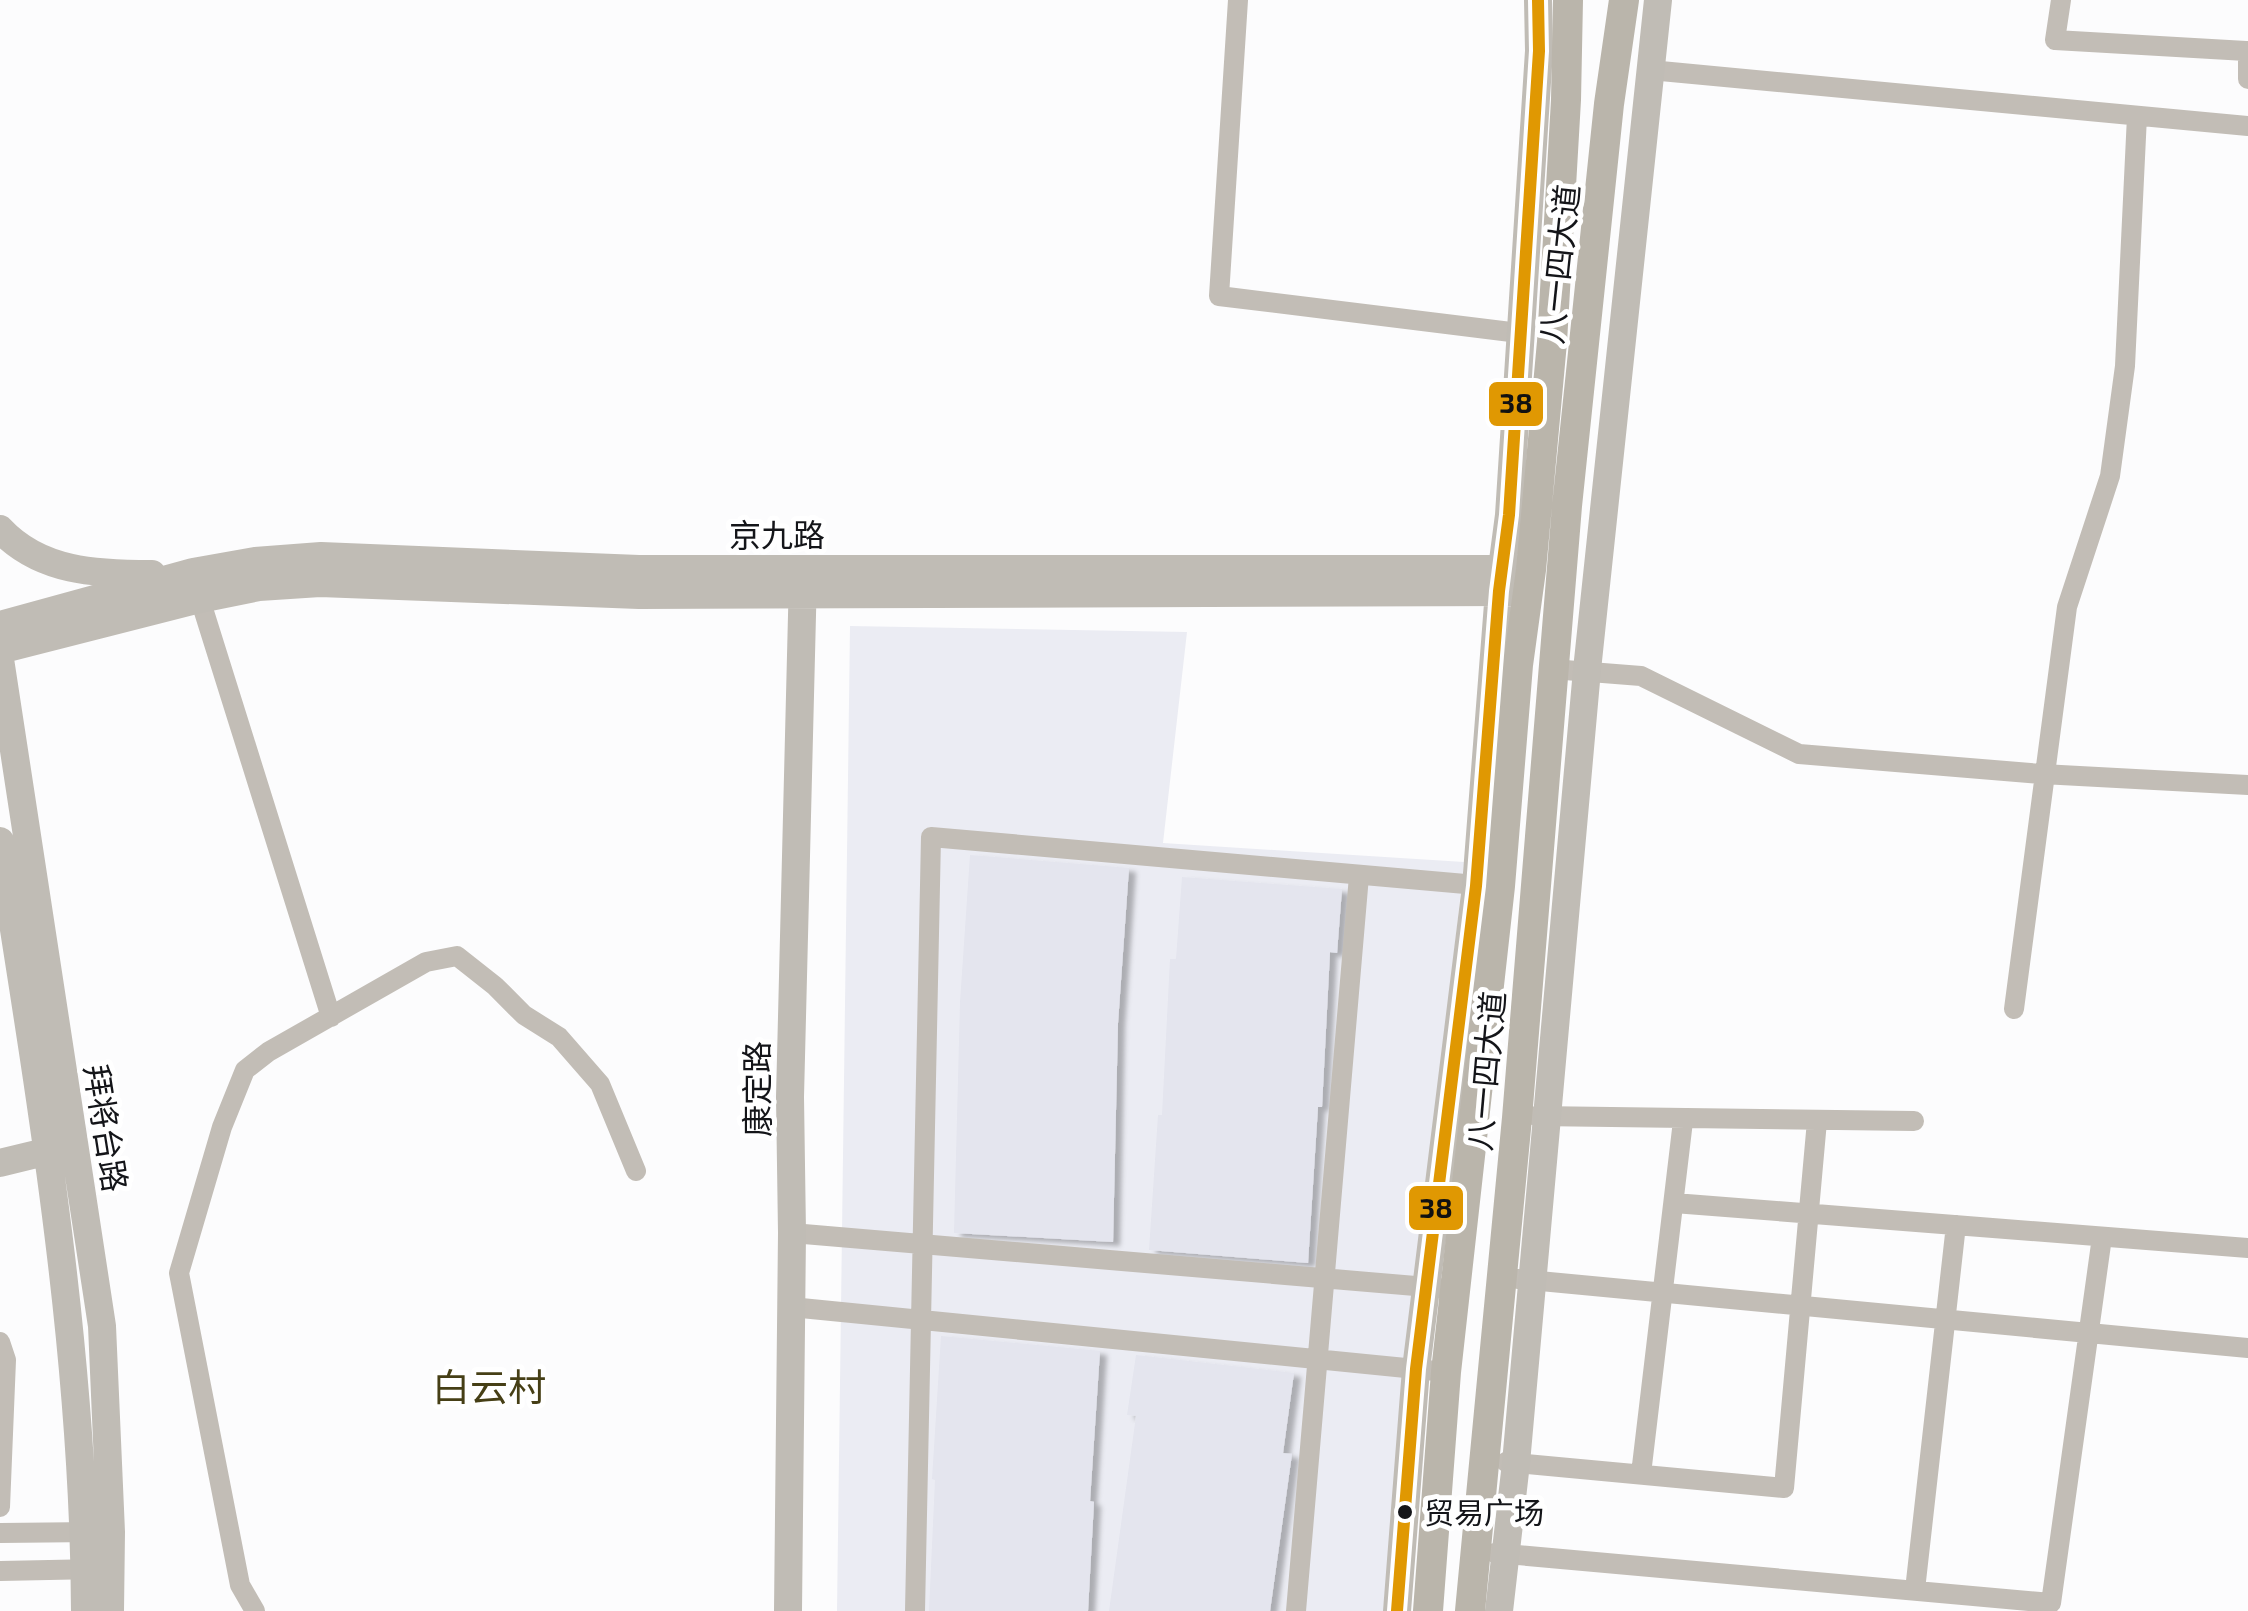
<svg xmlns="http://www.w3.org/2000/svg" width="2248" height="1611" font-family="'Exo 2','Noto Sans SC',sans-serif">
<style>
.built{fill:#ebecf3}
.building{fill:#e4e5ee;filter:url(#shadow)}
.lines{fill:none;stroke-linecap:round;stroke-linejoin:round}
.street{stroke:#c2bdb6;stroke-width:20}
.secondary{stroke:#c0bcb5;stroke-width:28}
.primary{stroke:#bab5ab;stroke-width:30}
.bus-1-casing{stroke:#fff;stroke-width:20}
.bus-1{stroke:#e09802;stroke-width:12}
.bus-dot{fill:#141519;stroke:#fff;stroke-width:4}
.labels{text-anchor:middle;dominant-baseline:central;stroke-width:10;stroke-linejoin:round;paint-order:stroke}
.bus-label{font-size:30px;fill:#141519;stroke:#fff;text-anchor:start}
.street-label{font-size:32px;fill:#141519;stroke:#fff}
.quarter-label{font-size:38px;fill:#463f16;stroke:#fff}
.line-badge{stroke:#fff;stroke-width:4}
.pale-badge-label{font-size:28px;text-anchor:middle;font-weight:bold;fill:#111}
</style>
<defs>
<filter id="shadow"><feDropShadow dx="7" dy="4" stdDeviation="2.5" flood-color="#0004"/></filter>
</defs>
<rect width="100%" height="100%" fill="#fcfcfd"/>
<!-- built -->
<path class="built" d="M850,626L1187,632L1163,843L1464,862L1383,1611H837Z"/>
<!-- building -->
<path class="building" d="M970,855L1129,868L1118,1023L1113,1242L954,1233L960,1002Z
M1182,877L1342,889L1337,953L1330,952L1322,1107H1318L1308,1263L1149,1250L1158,1115H1162L1170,959H1176Z
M941,1336L1100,1351L1090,1501L1094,1502L1088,1611H929L935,1480L932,1479Z
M1136,1355L1294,1373L1283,1453L1292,1454L1270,1611H1109L1136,1416L1127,1415Z"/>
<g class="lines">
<!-- street -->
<path class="street" d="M1238,0L1219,296L1519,333
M2061,0L2055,40L2246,51
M2248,51V79
M1650,70L2248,126
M200,599L331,1017
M1552,669L1641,676L1799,754L2042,774L2248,785
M2014,1009L2067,607L2110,476L2125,366L2137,116
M1536,1116L1914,1121
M1674,1203L2248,1248
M792,1233L1439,1288
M1518,1279L2248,1348
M791,1307L1446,1372
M0,1342L6,1360L0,1507
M1506,1462L1784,1488L1817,1121
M1641,1474L1683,1121
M0,1533L94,1532
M1495,1553L2051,1603L2102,1237
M0,1571L98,1569
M1915,1590L1956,1225
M255,1611L240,1585L179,1273L222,1127L245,1070L268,1052L426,962L457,956L495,986L524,1015L559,1037L600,1084L636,1171
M915,1611L931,837L1488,886
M1296,1611L1359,876"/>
<!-- secondary -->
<path class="secondary" d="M0,529C40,572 97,574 152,574
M0,625L193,572L255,561L321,556L639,569H1516
M0,650L200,599L259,587L320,583L639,595L1515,592
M0,659L102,1326L111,1532L110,1611
M0,841C40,1096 84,1352 85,1611
M0,1163L49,1151H64
M788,1611L792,1233L790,1097L803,575
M1397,1611L1416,1369L1476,886L1499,591L1509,515L1539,51L1538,0
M1499,1611L1516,1463L1587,670L1658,0"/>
<!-- primary -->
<path class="primary" d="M1428,1611L1446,1372L1500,886L1518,665L1531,570L1552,342L1566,100L1568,0
M1470,1611L1517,1118L1567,506L1609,104L1624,0"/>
<defs>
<path id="bus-1" d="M1397,1611L1416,1369L1476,886L1499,591L1509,515L1539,51L1538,0"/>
</defs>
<!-- bus-1 casing -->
<use href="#bus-1" class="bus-1-casing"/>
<!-- bus-1 -->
<use href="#bus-1" class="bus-1"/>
</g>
<!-- markers -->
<circle class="bus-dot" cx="1405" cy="1512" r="9"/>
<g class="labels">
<!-- bus labels -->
<g class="bus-label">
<text x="1424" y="1512">贸易广场</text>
</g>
<!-- street labels -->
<g class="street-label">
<text transform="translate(1558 264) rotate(-84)">八一四大道</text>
<text x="777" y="534">京九路</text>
<text transform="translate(1485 1071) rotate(-85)">八一四大道</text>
<text transform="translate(756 1089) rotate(-90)">康定路</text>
<text transform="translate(107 1128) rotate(81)">拜将台路</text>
</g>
<!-- quarter labels -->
<g class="quarter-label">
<text x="489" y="1386">白云村</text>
</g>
</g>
<g class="line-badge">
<rect x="1487" y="380" width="58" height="48" rx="10" fill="#e09802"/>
<rect x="1407" y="1184" width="58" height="48" rx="10" fill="#e09802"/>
</g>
<g class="pale-badge-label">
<text x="1516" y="413">38</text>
<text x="1436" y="1218">38</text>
</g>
</svg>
